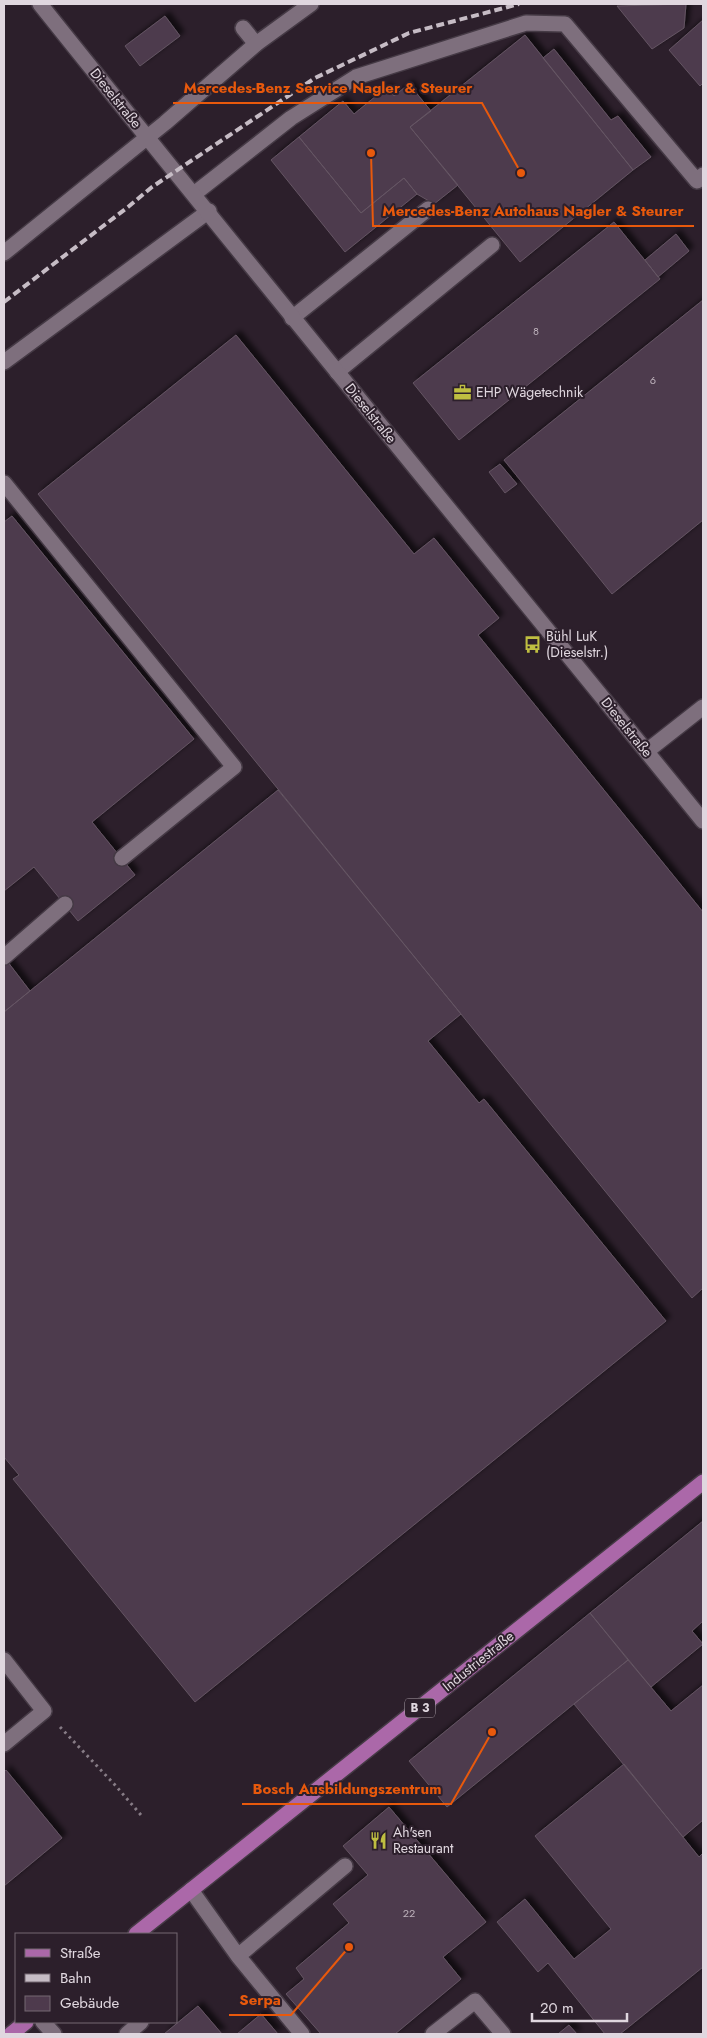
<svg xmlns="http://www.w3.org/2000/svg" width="707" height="2038" font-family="Jost,sans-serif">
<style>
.building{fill:#4e3a4d;stroke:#645563;filter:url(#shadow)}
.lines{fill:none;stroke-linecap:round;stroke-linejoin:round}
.lane-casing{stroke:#453a45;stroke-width:18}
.street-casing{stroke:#453a45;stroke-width:18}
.primary-casing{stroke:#453a45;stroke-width:18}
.path{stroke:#877c86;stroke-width:3;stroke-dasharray:2.5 4;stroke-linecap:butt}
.lane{stroke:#7e6f7d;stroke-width:15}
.street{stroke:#7e6f7d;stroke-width:15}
.primary{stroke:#ab68a9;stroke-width:15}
.rail{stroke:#c6bcc5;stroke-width:4;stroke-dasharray:8 4;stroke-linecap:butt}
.labels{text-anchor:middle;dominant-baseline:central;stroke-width:4;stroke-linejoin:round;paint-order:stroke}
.number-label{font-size:11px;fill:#bcb0ba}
.shield{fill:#2c1f2b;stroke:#aaa0a9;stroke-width:1}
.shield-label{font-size:12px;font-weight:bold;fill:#e0d7df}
.street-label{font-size:14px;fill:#e0d7df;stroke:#2c1f2b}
.poi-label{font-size:14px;fill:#e0d7df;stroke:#2c1f2b;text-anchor:start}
.leader{fill:none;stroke:#e8590c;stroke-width:2}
.callout-dot{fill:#e8590c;stroke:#2c1f2b;stroke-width:2}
.callout-label{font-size:15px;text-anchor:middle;font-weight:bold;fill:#e8590c;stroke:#2c1f2b;stroke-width:4;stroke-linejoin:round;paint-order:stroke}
</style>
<defs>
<filter id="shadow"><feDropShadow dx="4.5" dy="-4.5" stdDeviation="2.5" flood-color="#0009"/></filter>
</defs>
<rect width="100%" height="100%" fill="#2c1f2b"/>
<!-- building -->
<path class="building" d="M686,4L684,28L652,49L617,6Z
M165,16L180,36L140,66L125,46Z
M703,20V83L700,86L669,50Z
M525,35L633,170L520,262L410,127Z
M554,49L611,120L618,116L651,157L633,170L543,58Z
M409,84L431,111L410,127L458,185L434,204L417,194L404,178L361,213L299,137L343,101L354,114L387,87L394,96Z
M299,137L361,213L404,178L417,194L345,252L271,160Z
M614,222L660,279L459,440L413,383Z
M676,234L689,251L658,277L645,260Z
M703,300V520L612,594L504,460Z
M236,335L414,554L434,538L499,618L478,635L703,912V1288L692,1298L38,494Z
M500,464L517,484L505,493L489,472Z
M12,516L194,739L92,822L135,875L78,921L34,867L4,891V522Z
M278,790L461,1014L428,1041L479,1103L484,1099L666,1321L195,1702L13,1479L19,1475L4,1457V1012Z
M4,957L30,991L4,1012Z
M703,1521V1621L692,1631L703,1644L651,1687L590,1613Z
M590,1613L628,1660L447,1807L409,1761Z
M628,1660L671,1711L703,1685V1820L683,1837L574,1704Z
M624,1764L699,1857L703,1853V1967L620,2034H605L548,1963L538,1972L497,1922L525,1899L574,1959L611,1929L535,1836Z
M6,1770L62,1838L4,1886V1772Z
M389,1807L486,1922L443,1957L461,1979L395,2034H321L286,1994L304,1979L296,1968L349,1923L333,1904L368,1875L343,1846Z
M198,2006L222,2034H164Z
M261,2014L278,2034H237Z
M569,2025L577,2034H558Z"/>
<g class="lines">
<defs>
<path id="lane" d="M243,28L256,44
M194,194L291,118L356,77L526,23L565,24L697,181L703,175
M292,318L428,209
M4,362L209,211
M337,372L492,245
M4,483L234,767L122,858
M4,957L65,904
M4,1660L44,1711L4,1744
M191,1890L238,1956L302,2034
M238,1956L345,1866
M43,2022L54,2034
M127,2034L141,2022
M433,2034L475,2001L503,2034"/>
<path id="street" d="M40,4C259,278 482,549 703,821
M4,253L165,123L256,44L311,4
M647,751L703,707"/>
<path id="primary" d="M136,1934L703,1482
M11,2034L26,2022"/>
</defs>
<!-- lane casing -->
<use href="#lane" class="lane-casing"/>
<!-- street casing -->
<use href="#street" class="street-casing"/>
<!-- primary casing -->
<use href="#primary" class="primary-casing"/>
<!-- path -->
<path class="path" d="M60,1727L115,1785L141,1815"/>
<!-- lane -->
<use href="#lane" class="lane"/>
<!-- street -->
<use href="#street" class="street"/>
<!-- primary -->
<use href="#primary" class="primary"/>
<!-- rail -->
<path class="rail" d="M4,302L128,207L152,187L315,78L409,33L519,4"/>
</g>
<!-- icons -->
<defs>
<symbol id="office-bare" viewBox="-9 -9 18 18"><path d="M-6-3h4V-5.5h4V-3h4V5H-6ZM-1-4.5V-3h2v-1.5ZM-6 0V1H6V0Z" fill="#bfbe41" stroke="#2c1f2b" stroke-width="2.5" paint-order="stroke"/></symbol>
<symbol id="bus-bare" viewBox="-9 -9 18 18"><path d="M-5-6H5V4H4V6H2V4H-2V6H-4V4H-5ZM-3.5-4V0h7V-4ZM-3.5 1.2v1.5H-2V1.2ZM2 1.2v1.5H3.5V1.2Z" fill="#bfbe41" stroke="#2c1f2b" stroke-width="2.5" paint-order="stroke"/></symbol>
<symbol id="restaurant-bare" viewBox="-9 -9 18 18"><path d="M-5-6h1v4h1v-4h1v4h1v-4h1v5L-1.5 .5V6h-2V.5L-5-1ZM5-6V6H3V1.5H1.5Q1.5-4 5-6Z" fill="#bfbe41" stroke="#2c1f2b" stroke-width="2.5" paint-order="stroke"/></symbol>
</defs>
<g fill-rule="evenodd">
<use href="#office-bare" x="450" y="380" width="25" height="25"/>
<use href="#bus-bare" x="520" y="632" width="25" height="25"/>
<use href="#restaurant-bare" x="366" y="1828" width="25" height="25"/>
</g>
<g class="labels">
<!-- number labels -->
<g class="number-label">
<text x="536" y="331">8</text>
<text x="653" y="380">6</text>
<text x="409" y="1913">22</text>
</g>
<!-- shield labels -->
<rect class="shield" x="405" y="1698.5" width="30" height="19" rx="4"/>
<g class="shield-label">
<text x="420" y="1708">B 3</text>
</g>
<!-- street labels -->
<g class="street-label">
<text transform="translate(116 98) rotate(51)">Dieselstraße</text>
<text transform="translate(371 413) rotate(51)">Dieselstraße</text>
<text transform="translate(627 727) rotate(51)">Dieselstraße</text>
<text transform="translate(478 1661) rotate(-39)">Industriestraße</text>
</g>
<!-- poi labels -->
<g class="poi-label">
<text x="476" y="392">EHP Wägetechnik</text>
<text x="546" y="636">Bühl LuK<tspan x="546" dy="16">(Dieselstr.)</tspan></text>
<text x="393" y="1832">Ah'sen<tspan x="393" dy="16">Restaurant</tspan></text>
</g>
</g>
<!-- callouts -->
<path class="leader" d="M521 173L482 103H173M371 153L373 226H694M492 1732L451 1804H242M349 1947L291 2015H229"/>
<g class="callout-dot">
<circle cx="521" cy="173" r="5"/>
<circle cx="371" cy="153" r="5"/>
<circle cx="492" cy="1732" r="5"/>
<circle cx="349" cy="1947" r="5"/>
</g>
<g class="callout-label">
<text x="328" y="93">Mercedes-Benz Service Nagler &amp; Steurer</text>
<text x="533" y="216">Mercedes-Benz Autohaus Nagler &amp; Steurer</text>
<text x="347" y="1794">Bosch Ausbildungszentrum</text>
<text x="260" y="2005">Serpa</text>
</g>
<!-- border -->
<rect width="707" height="2038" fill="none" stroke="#e0d7df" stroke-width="10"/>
<!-- legend -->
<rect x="15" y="1933" width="162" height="90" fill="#2c1f2b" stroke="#746973"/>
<rect x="25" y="1949" width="25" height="8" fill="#ab68a9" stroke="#746973"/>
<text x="60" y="1958" font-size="15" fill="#e0d7df">Straße</text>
<rect x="25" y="1974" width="25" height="8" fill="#c6bcc5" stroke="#746973"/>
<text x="60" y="1983" font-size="15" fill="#e0d7df">Bahn</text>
<rect x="25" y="1996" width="25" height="15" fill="#4e3a4d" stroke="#746973"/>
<text x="60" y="2008" font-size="15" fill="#e0d7df">Gebäude</text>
<!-- scale -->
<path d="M532 2013v8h95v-8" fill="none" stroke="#e0d7df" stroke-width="2.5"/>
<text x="540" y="2013" font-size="15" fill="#e0d7df" stroke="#2c1f2b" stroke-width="4" paint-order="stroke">20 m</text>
</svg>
